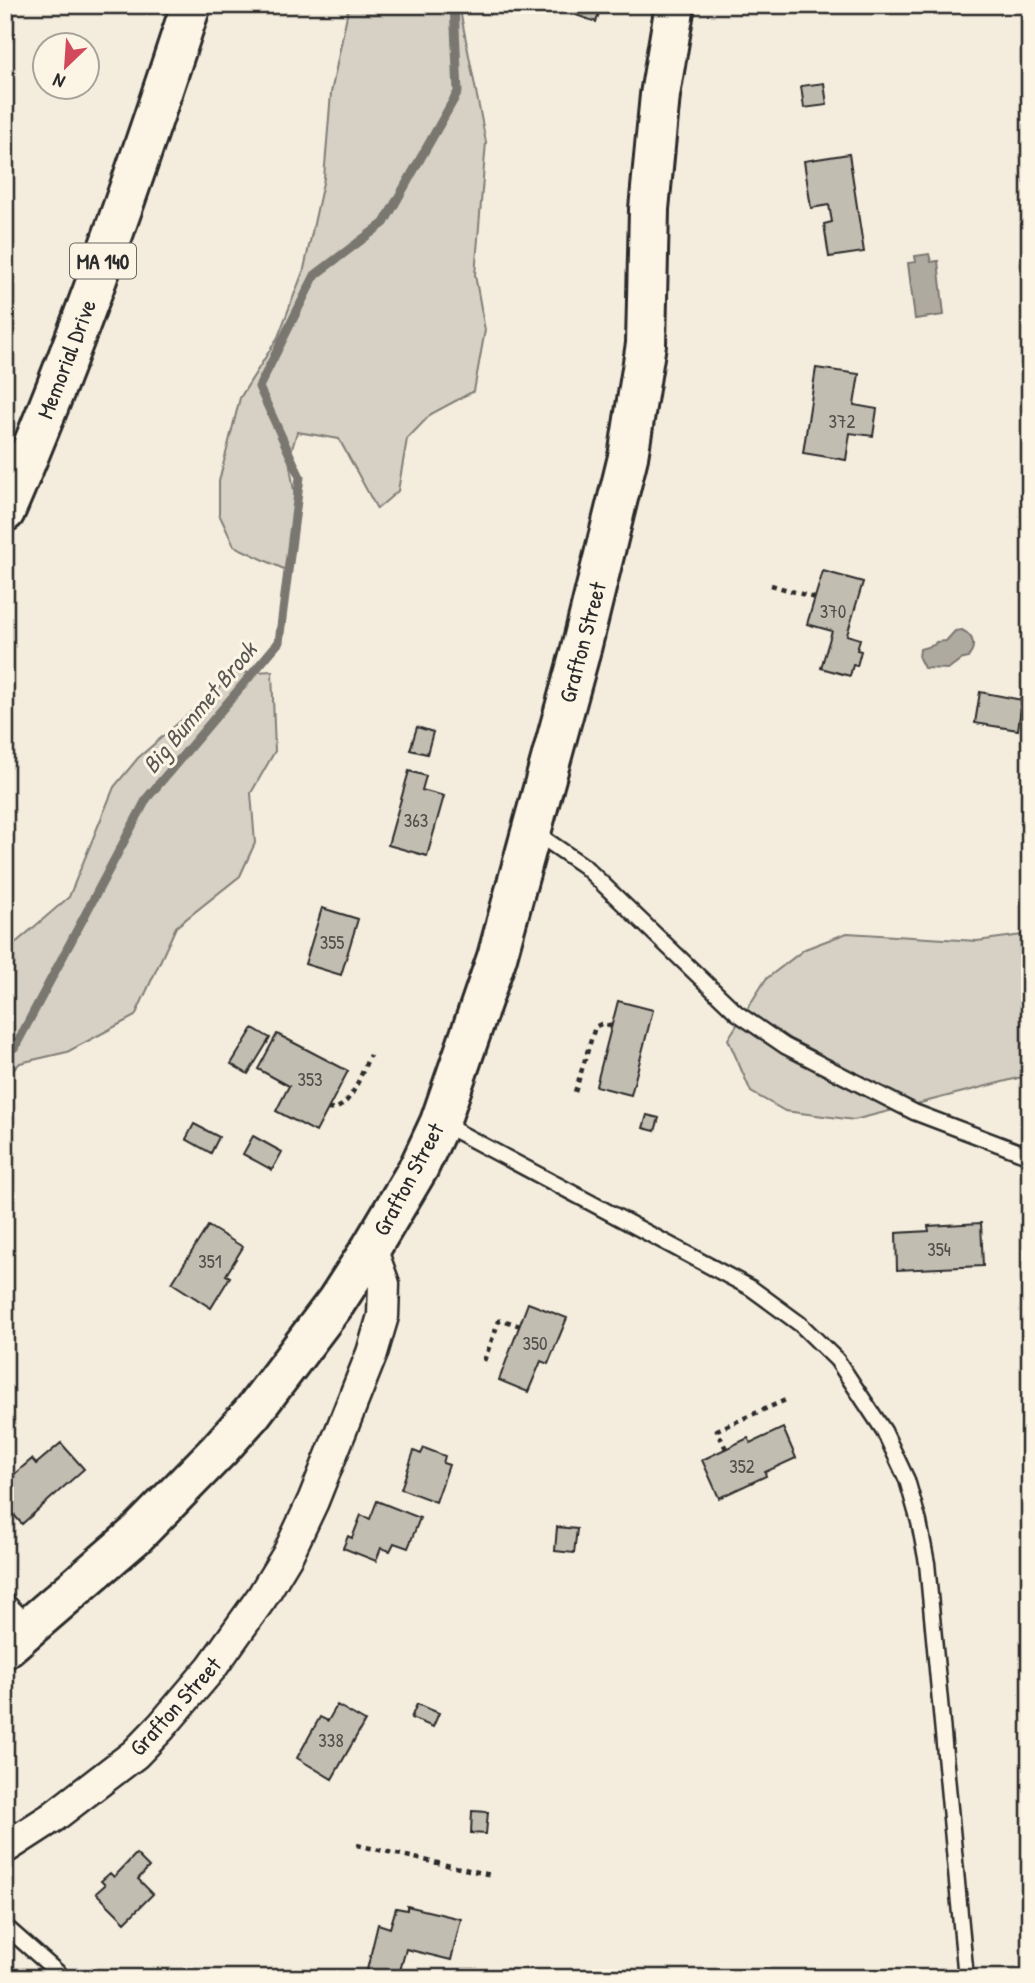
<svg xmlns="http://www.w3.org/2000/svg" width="1035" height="1983" font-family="'Patrick Hand',sans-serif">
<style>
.green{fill:#d6d1c4;stroke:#807e78;stroke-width:2}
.water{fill:#afaaa0;stroke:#7a7771;stroke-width:2}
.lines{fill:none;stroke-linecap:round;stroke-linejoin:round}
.stream{stroke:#7a7771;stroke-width:9}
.building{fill:#c2bdb1;stroke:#2b2b2b;stroke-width:2}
.lane-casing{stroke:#2b2b2b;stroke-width:19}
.street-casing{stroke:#2b2b2b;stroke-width:35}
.secondary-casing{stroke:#2b2b2b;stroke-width:44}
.primary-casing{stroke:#2b2b2b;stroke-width:44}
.path{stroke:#2b2b2b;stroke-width:4.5;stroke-dasharray:5 5;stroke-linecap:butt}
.lane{stroke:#fcf5e5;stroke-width:14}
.street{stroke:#fcf5e5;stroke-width:30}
.secondary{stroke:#fcf5e5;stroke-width:38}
.primary{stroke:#fcf5e5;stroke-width:38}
.labels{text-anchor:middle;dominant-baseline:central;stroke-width:6;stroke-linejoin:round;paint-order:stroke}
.number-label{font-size:19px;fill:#51504c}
.shield{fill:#fcf5e5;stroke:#6a6863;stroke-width:2}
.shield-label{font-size:21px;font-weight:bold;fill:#2b2b2b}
.street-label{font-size:23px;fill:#2b2b2b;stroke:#fcf5e5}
.water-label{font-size:24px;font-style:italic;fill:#595754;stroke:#fcf5e5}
</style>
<rect width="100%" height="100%" fill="#f4edde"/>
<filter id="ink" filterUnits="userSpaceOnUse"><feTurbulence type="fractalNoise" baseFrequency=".0143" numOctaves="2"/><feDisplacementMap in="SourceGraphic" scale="14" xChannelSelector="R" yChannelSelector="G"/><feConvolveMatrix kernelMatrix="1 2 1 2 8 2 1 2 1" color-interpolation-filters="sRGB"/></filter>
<g filter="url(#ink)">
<!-- green -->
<path class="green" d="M349,5H459L486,142L475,275L485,330L474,391L431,414L407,439L398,491L377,509L339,439L297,432L289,459L298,517L286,570L234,546L219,514V481L240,398L278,337L304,269L324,178L331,93Z
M272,671L275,751L251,793L255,843L240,876L176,927L135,1016L67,1052L20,1063L5,1078V952L69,897L114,787L138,758L236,673Z
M847,933L977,941L1030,934V1072L1022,1077L854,1120L785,1111L751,1092L728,1039L766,979L805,949Z"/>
<!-- water -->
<path class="water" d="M929,254L931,262L938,261L944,315L915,319L908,263L916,262L915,256Z
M962,630C975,637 976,646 968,658L960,660L948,669L924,668L919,658L920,649L934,645L936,642L946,641L955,631Z"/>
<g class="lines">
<!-- stream -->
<path class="stream" d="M5,1052L15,1047L147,798L279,642L300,477L259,387L315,275L384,223L458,92L454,5"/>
</g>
<!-- building -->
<path class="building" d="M560,5H602L596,22L559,9Z
M824,83L827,105L804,108L801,86Z
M849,154L864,252L829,257L824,224L832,222L829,205L811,208L804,161Z
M816,368L859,374L854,405L877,409L873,436L850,433L846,460L803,453Z
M823,571L863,582L847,635L860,639L857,650L861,651L857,666L853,665L850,676L821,668L832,631L807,624Z
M980,692L1022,700L1018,730L975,723Z
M417,727L433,732L427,754L410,750Z
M409,771L426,776L422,790L444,796L427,856L388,845Z
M322,908L358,919L341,975L305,964Z
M618,1001L653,1010L631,1095L596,1086Z
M253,1028L270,1038L248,1074L231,1064Z
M277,1034L348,1071L316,1132L276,1111L289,1086L258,1069Z
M647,1115L659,1118L655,1131L643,1128Z
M194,1124L219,1137L211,1153L186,1139Z
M253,1136L282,1152L272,1170L243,1154Z
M981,1223L983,1266L897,1270L896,1233L929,1231L928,1226Z
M208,1226L243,1247L226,1275L230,1277L211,1308L172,1283Z
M528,1303L567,1318L548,1364L541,1361L528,1392L499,1380Z
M783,1428L796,1458L765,1472L766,1476L719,1498L702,1460L748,1438L751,1443Z
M61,1443L84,1469L22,1524L5,1505V1482L32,1459L36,1464Z
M424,1448L445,1456L443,1463L449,1465L436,1502L401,1489L414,1451L421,1454Z
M377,1501L420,1518L408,1548L394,1543L390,1551L381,1548L376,1561L343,1548L348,1536L352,1538L361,1515L370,1519Z
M557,1527L577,1529L574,1553L555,1551Z
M417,1704L439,1713L433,1727L411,1718Z
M337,1705L365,1721L332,1779L297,1758L320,1717L328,1721Z
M472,1811L488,1812L486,1834L471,1833Z
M136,1854L149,1867L138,1879L153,1894L125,1922L96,1893L105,1885L101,1881L110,1873L114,1877Z
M407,1906L461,1919L451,1960L406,1949L398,1978H365L378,1924L390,1928L396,1908L407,1910Z"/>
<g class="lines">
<defs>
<path id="lane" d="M533,831L584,866L737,1013L785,1046L914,1112L1030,1156
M441,1123L751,1288L800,1324L837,1360L884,1431L907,1480L919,1522L927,1563L966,1978
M5,1600L30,1625
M5,1926L64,1978"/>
<path id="street" d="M5,1848L53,1817L135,1754L161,1727L212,1667L262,1597L288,1554L313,1501L372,1353L383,1316L384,1284L371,1248"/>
<path id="secondary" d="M5,1648L137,1534L219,1450L252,1413L336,1302L371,1248L419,1167L440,1122L497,957L580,653L628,457L646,344L649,209L660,95L675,5"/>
<path id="primary" d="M5,512C76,347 135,176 191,5"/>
</defs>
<!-- lane casing -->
<use href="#lane" class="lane-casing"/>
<!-- street casing -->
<use href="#street" class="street-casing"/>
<!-- secondary casing -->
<use href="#secondary" class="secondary-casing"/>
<!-- primary casing -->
<use href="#primary" class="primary-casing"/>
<!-- path -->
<path class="path" d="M771,585L815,598
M575,1092L595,1027L601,1024L611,1026
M328,1109C351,1112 361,1072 370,1055
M484,1361L499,1321L503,1320L520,1326
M726,1449L717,1430L788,1399
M357,1845L491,1875"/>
<!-- lane -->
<use href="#lane" class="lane"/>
<!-- street -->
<use href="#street" class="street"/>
<!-- secondary -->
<use href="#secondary" class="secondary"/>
<!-- primary -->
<use href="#primary" class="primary"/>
</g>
</g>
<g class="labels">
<!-- number labels -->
<g class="number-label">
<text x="842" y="421">372</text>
<text x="833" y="611">370</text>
<text x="416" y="820">363</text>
<text x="332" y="942">355</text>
<text x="310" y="1079">353</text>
<text x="939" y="1249">354</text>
<text x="210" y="1261">351</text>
<text x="535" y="1343">350</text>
<text x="742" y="1466">352</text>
<text x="331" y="1740">338</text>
</g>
<!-- shield labels -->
<rect class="shield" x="70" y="243.5" width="66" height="35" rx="5"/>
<g class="shield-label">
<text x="103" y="261">MA 140</text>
</g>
<!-- street labels -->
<g class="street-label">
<text transform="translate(66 359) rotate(-69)">Memorial Drive</text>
<text transform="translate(582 642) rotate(-75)">Grafton Street</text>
<text transform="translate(408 1179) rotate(-62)">Grafton Street</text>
<text transform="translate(175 1706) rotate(-48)">Grafton Street</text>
</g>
<!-- water labels -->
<g class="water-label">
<text transform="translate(199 707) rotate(-50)">Big Bummet Brook</text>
</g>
</g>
<!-- margin -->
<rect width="1035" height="1983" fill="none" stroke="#fcf5e5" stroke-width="28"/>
<rect x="14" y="14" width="1007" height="1955" fill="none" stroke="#2b2b2b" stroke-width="2.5" filter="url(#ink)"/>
<!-- north arrow -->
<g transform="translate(66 66) rotate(205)"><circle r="33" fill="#fcf5e5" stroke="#a8a49b" stroke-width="2"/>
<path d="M0-5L12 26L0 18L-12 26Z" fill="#d1495b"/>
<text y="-10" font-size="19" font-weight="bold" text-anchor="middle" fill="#2b2b2b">N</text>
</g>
</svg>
